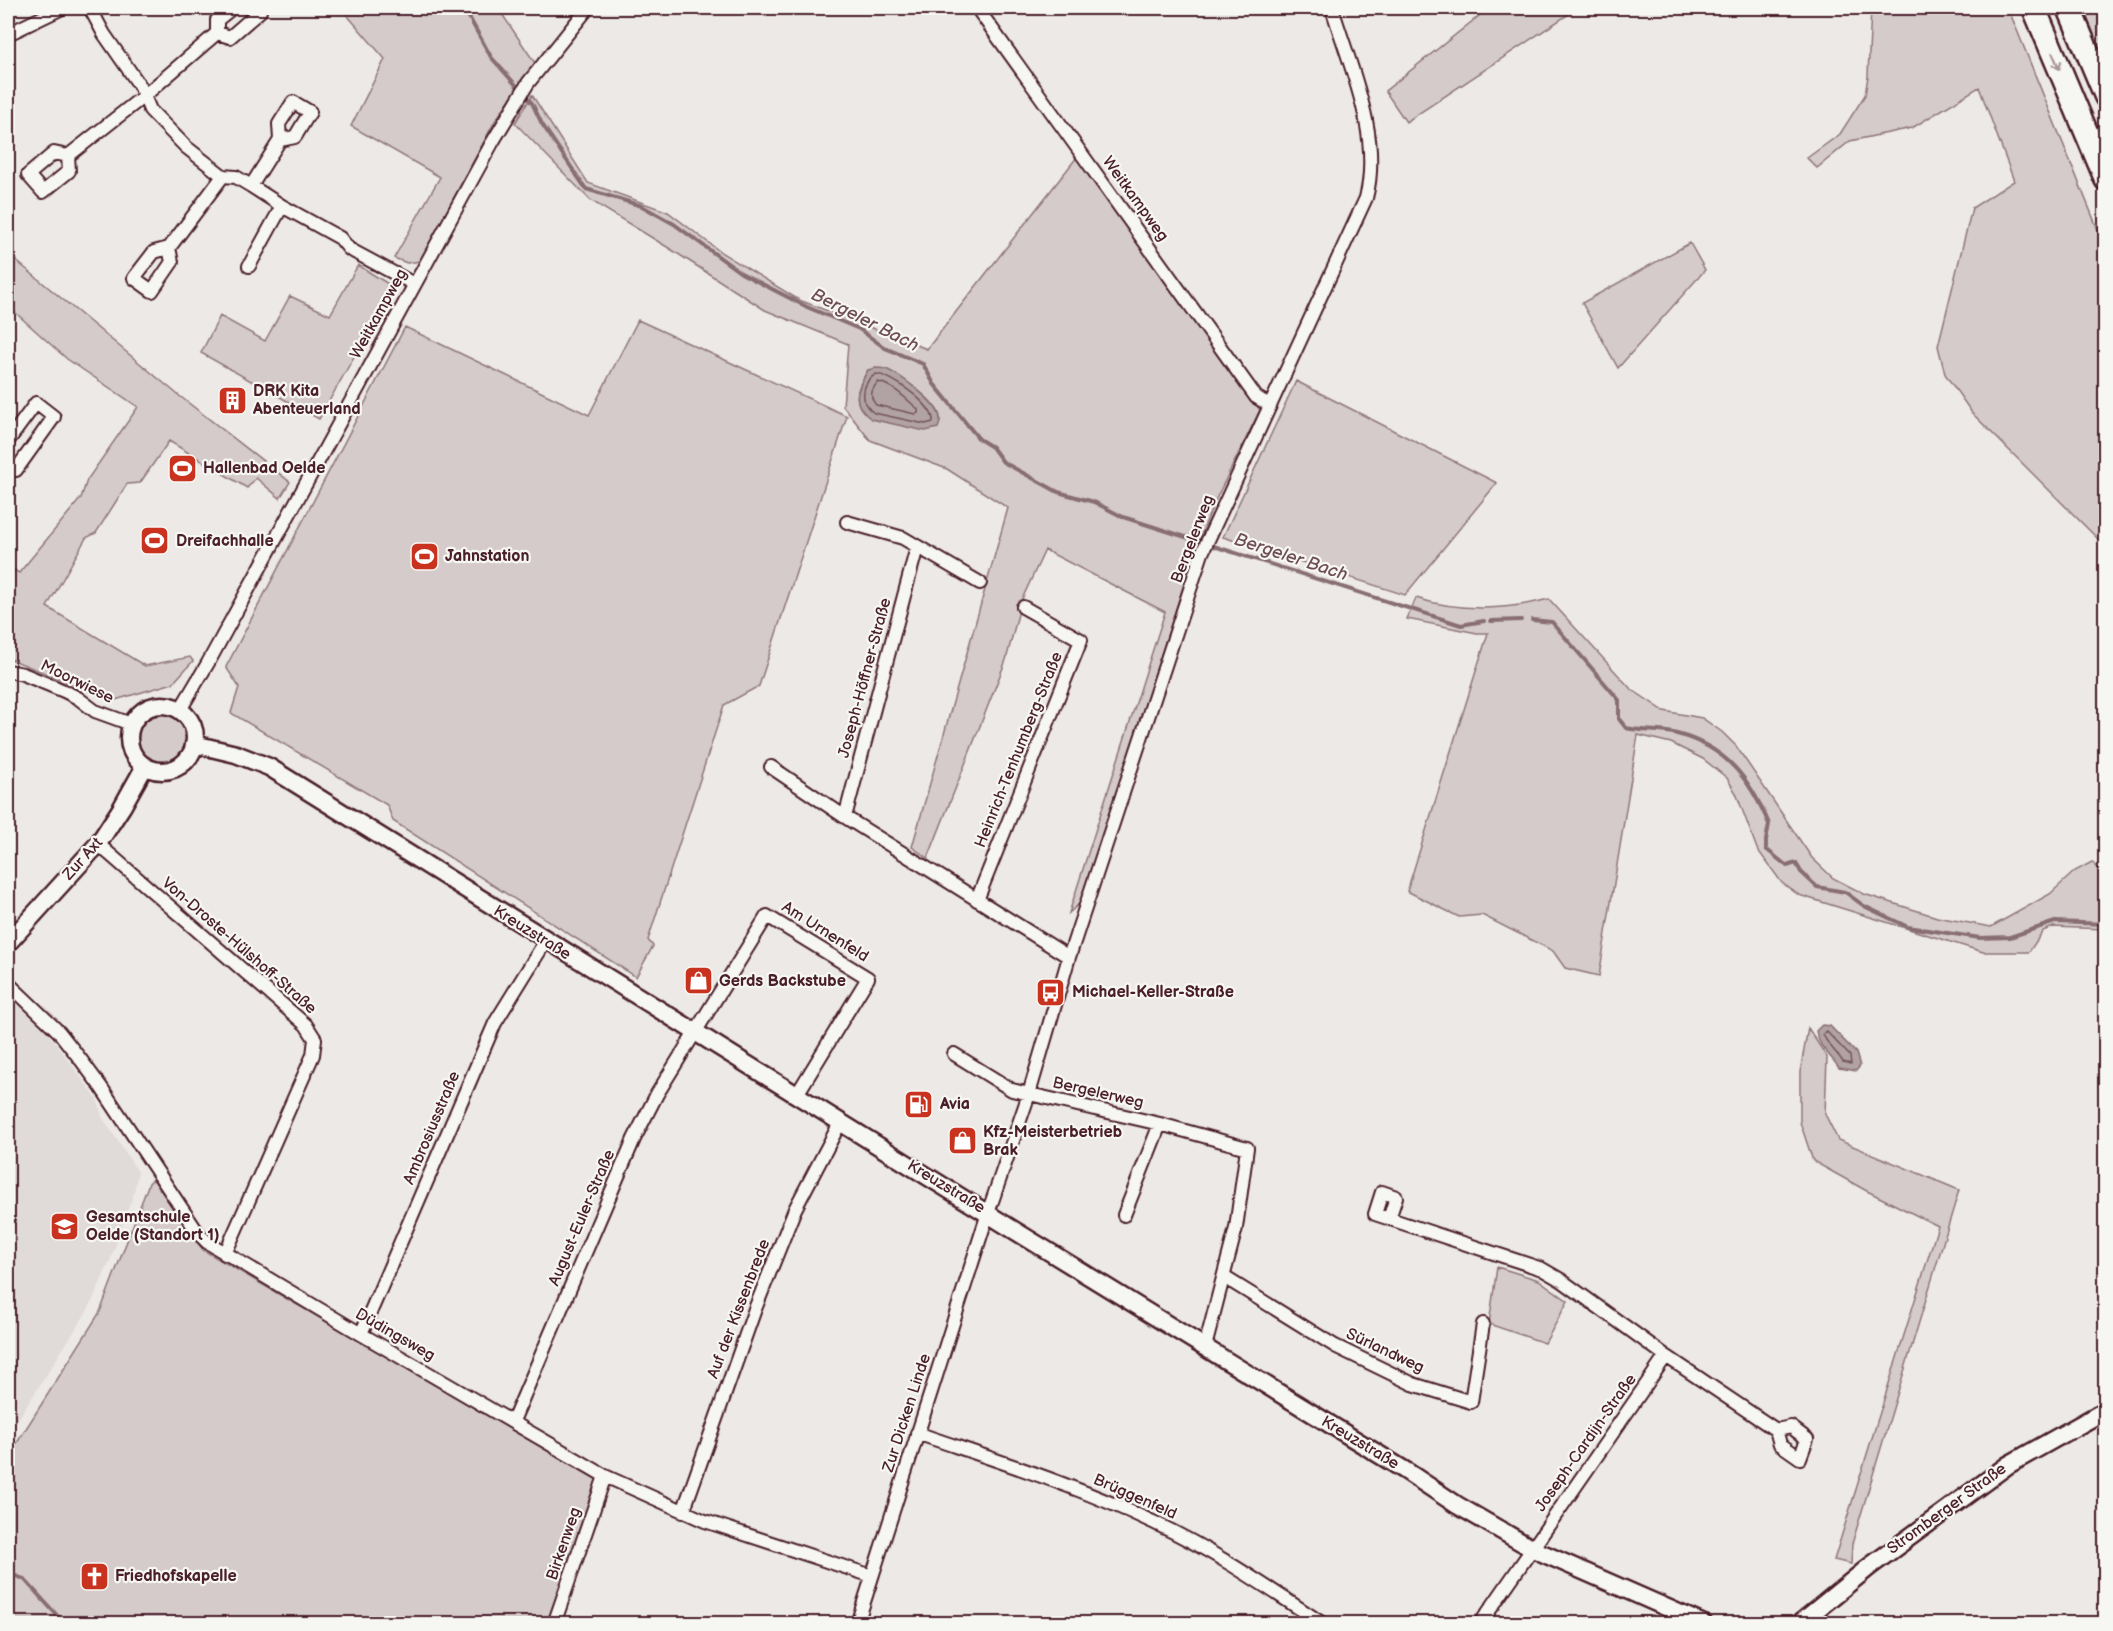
<svg xmlns="http://www.w3.org/2000/svg" width="2113" height="1631" font-family="'Balsamiq Sans',sans-serif">
<style>
.built{fill:#e0dad8}
.green{fill:#d4cbca;stroke:#8f757a;stroke-width:1.5;fill-rule:evenodd}
.water{fill:#b1a2a3;stroke:#886e73;stroke-width:1.5}
.lines{fill:none;stroke-linecap:round;stroke-linejoin:round}
.shore{stroke:#73535b;stroke-width:1.5}
.stream{stroke:#886e73;stroke-width:4}
.street-casing{stroke:#4a1f2b;stroke-width:16}
.secondary-casing{stroke:#4a1f2b;stroke-width:21}
.highway-casing{stroke:#4a1f2b;stroke-width:27}
.street{stroke:#f6f6f2;stroke-width:12}
.secondary{stroke:#f6f6f2;stroke-width:16}
.highway{stroke:#f6f6f2;stroke-width:22}
.oneway{stroke:#a99598}
.labels{text-anchor:middle;dominant-baseline:central;stroke-width:4.5;stroke-linejoin:round;paint-order:stroke}
.street-label{font-size:16px;fill:#4a1f2b;stroke:#f6f6f2}
.poi-label{font-size:16px;font-weight:bold;fill:#4a1f2b;stroke:#f6f6f2;text-anchor:start}
.water-label{font-size:18px;font-style:italic;fill:#6e4d55;stroke:#f6f6f2}
</style>
<rect width="100%" height="100%" fill="#ece9e6"/>
<filter id="ink" filterUnits="userSpaceOnUse"><feTurbulence type="fractalNoise" baseFrequency=".0167" numOctaves="2"/><feDisplacementMap in="SourceGraphic" scale="12" xChannelSelector="R" yChannelSelector="G"/><feConvolveMatrix kernelMatrix="1 2 1 2 8 2 1 2 1" color-interpolation-filters="sRGB"/></filter>
<g filter="url(#ink)">
<!-- built -->
<path class="built" d="M8,994L43,1026L97,1099L102,1117L138,1172L134,1192L110,1261L89,1308L8,1435Z"/>
<!-- green -->
<path class="green" d="M341,8H498L535,63L495,121L420,261L407,263L394,258L440,177L351,126L385,59Z
M1489,8H1578L1406,122L1385,91Z
M1871,8H2008L2105,247V546L1972,413L1945,374L1938,346L1972,208L2014,181L1979,87L1912,128L1850,141L1817,168L1807,158L1840,134L1865,95L1868,76Z
M2083,8H2105V61Z
M532,95L588,183L668,212L722,253L799,300L927,349L1077,157L1260,410L1214,503L1195,550L1081,902L1069,913L1165,612L1045,550L1022,599L1006,660L928,858L912,847L1008,508L947,469L870,440L843,406L848,344L765,310L672,250L590,200L515,123ZM885,369C899,376 939,401 940,418C940,421 939,425 938,427C915,425 850,428 858,391C859,384 865,376 868,370Z
M1690,243L1705,270L1618,368L1582,303Z
M8,254L177,394L290,482L280,498L256,478L247,488L169,441L140,483L127,484L96,533L86,538L47,607L145,666L190,657L193,661L173,683L112,701L8,658V566L19,573L81,498L87,480L138,407L67,359L8,306Z
M358,265L393,287L319,419L201,353L220,316L265,341L290,296L330,315Z
M638,320L847,416L759,686L724,705L648,940L653,946L636,977L393,821L387,805L231,713L239,687L226,667L405,327L589,415Z
M1296,381L1497,483L1405,595L1223,537Z
M1416,598C1459,612 1507,610 1549,599L1631,689L1664,711L1702,718L1722,732L1736,746L1812,858L1833,878L1864,894L1937,917L1991,927L2050,894L2075,871L2092,862L2105,876V929L2053,927L2043,931L2029,952H1983L1799,895L1782,883L1757,849L1736,793L1727,778L1703,759L1671,743L1638,735L1599,976L1565,968L1553,951L1482,915L1459,917L1407,891L1488,633H1477L1407,619Z
M135 738a26 26 0 1 1 52 0a26 26 0 1 1-52 0Z
M1808,1028L1827,1057L1825,1114L1838,1140L1959,1190L1852,1544L1851,1564L1834,1560L1938,1226L1865,1190L1813,1161L1800,1122V1072Z
M153,1179L203,1250L598,1480L548,1623L8,1624V1457L100,1312L149,1183Z
M1497,1267L1539,1280L1568,1301L1545,1343L1489,1324Z"/>
<!-- water -->
<path class="water" d="M876,368C879,368 882,368 885,369C898,373 940,404 940,419C941,421 939,425 938,428L925,431L871,419C850,403 857,389 868,370Z
M1822,1025L1830,1026L1856,1053L1860,1066L1856,1071L1839,1068C1831,1055 1818,1047 1816,1031Z"/>
<g class="lines">
<!-- shore -->
<path class="shore" d="M876,374C892,375 935,406 933,422L925,424L874,413C859,403 861,383 876,374Z
M878,382C893,385 906,399 918,409V413L915,414L876,405C869,397 871,390 878,382Z
M1826,1031L1850,1056L1851,1064L1843,1062C1837,1052 1827,1045 1823,1034Z"/>
<!-- stream -->
<path class="stream" d="M464,8L491,57L532,103L542,124L586,189L642,206L674,224L741,273L807,307L859,329L885,348L923,364L934,384L979,439L992,447L1003,462L1058,492L1094,502L1123,517L1461,625L1484,621
M1532,620L1552,622L1619,700V719L1626,728C1643,732 1660,729 1677,734C1726,747 1750,779 1769,824L1766,840V849L1787,866L1796,863L1801,872L1817,887L1845,892L1864,906L1908,927L1980,938L2010,937L2055,922L2106,924
M1491,621L1521,620
M8,1573L24,1579L65,1624"/>
<defs>
<path id="street" d="M90,8L104,34L140,86L150,110L186,147L223,176L236,177L251,186L282,206L340,238L349,249L414,284
M977,8L1256,397L1269,405
M217,33L230,37L260,11L257,8
M8,34L62,8
M68,156L69,171L43,192L28,175L54,153L68,156L144,96L217,33V20L232,8
M251,186L280,140L279,124L293,102L310,112L295,137L280,140
M169,248L172,262L152,291L134,278L154,252L169,248L223,176
M249,266L282,206
M8,441L36,403L54,417L16,470L8,464V466
M847,522L903,538L980,583
M8,671L23,674L64,691L78,698L95,711L131,724
M180,710L208,663L492,143L528,83L588,8
M771,767L845,817L1069,957
M845,817L917,547
M98,844L306,1025L315,1039L313,1055L225,1254
M977,900L1081,640L1023,607
M8,983L59,1032L81,1060L101,1087L198,1233L207,1242L361,1334L605,1476L705,1521L872,1576
M954,1054L1012,1090L1160,1124L1247,1148L1236,1228L1205,1347
M1124,1215L1160,1124
M1389,1219L1396,1197L1382,1192L1375,1214L1542,1269L1561,1280L1666,1356
M1224,1277L1335,1346L1413,1384L1471,1402L1483,1324
M361,1334L495,1023L545,942
M513,1421L634,1139L657,1094L767,916L868,978L796,1096
M917,1433C998,1461 1078,1486 1155,1523C1215,1551 1268,1588 1323,1624
M683,1512L755,1309L795,1209L840,1123
M554,1624L605,1476
M857,1624L988,1213L1029,1094L1069,957L1202,553L1366,198C1382,135 1350,67 1332,8
M1480,1624L1666,1356L1776,1430L1780,1444L1800,1458L1807,1439L1791,1427L1776,1430"/>
<path id="secondary" d="M129 738a33 33 0 1 1 66 0a33 33 0 1 1-66 0Z
M194,744L236,754L269,767C646,1004 1026,1238 1406,1471L1457,1505L1533,1549L1704,1624
M8,943L98,844L122,807L145,766
M1799,1624L1869,1567L2008,1465L2106,1410"/>
<path id="highway" d="M2034,8L2106,179
M2069,8L2106,96"/>
</defs>
<!-- street casing -->
<use href="#street" class="street-casing"/>
<!-- secondary casing -->
<use href="#secondary" class="secondary-casing"/>
<!-- highway casing -->
<use href="#highway" class="highway-casing"/>
<!-- street -->
<use href="#street" class="street"/>
<!-- secondary -->
<use href="#secondary" class="secondary"/>
<!-- highway -->
<use href="#highway" class="highway"/>
</g>
<!-- one-way arrows -->
<defs><path id="oneway-shaft" d="M-6 0H5M1.5-3L5.5 0L1.5 3" fill="none" stroke-width="1.6" stroke-linecap="round" stroke-linejoin="round" transform="scale(1.5)"/></defs>
<use class="oneway" href="#oneway-shaft" transform="translate(2056 61) rotate(67)"/>
</g>
<!-- icons -->
<defs>
<symbol id="building-square" viewBox="-11 -11 22 22"><rect x="-9" y="-9" width="18" height="18" rx="4" fill="#c8321e" stroke="#f6f6f2"/><path d="M-4-6H4V6H1V3H-1V6H-4ZM-2.5-4.3h1.7v1.8h-1.7ZM.8-4.3h1.7v1.8H.8ZM-2.5-1h1.7V.8h-1.7ZM.8-1h1.7V.8H.8Z" fill="#fff"/></symbol>
<symbol id="stadium-square" viewBox="-11 -11 22 22"><rect x="-9" y="-9" width="18" height="18" rx="4" fill="#c8321e" stroke="#f6f6f2"/><path d="M0-5a6.5 5 0 1 0 0 10a6.5 5 0 1 0 0-10ZM-3.5-1.8h7v3.6h-7Z" fill="#fff"/></symbol>
<symbol id="shop-square" viewBox="-11 -11 22 22"><rect x="-9" y="-9" width="18" height="18" rx="4" fill="#c8321e" stroke="#f6f6f2"/><path d="M-5-2.5h2.3a2.7 3.5 0 0 1 5.4 0H5L5.5 6h-11ZM-1.5-2.5h3a1.5 2.3 0 0 0-3 0Z" fill="#fff"/></symbol>
<symbol id="bus-square" viewBox="-11 -11 22 22"><rect x="-9" y="-9" width="18" height="18" rx="4" fill="#c8321e" stroke="#f6f6f2"/><path d="M-5-6H5V4H4V6H2V4H-2V6H-4V4H-5ZM-3.5-4V0h7V-4ZM-3.5 1.2v1.5H-2V1.2ZM2 1.2v1.5H3.5V1.2Z" fill="#fff"/></symbol>
<symbol id="fuel-square" viewBox="-11 -11 22 22"><rect x="-9" y="-9" width="18" height="18" rx="4" fill="#c8321e" stroke="#f6f6f2"/><path d="M-5.5-6h7V0h2V4h1.3V-2.5L3-4.5l.8-.8L6-3V5H2.5V1h-1V6h-7ZM-4.2-4.7v3.2H.2V-4.7Z" fill="#fff"/></symbol>
<symbol id="school-square" viewBox="-11 -11 22 22"><rect x="-9" y="-9" width="18" height="18" rx="4" fill="#c8321e" stroke="#f6f6f2"/><path d="M0-5L7-2L0 1L-7-2ZM-4 1L0 2.5L4 1V4Q0 6-4 4Z" fill="#fff"/></symbol>
<symbol id="church-square" viewBox="-11 -11 22 22"><rect x="-9" y="-9" width="18" height="18" rx="4" fill="#c8321e" stroke="#f6f6f2"/><path d="M-1.2-6h2.4v3.5h3.3v2.4h-3.3V6h-2.4V-.1h-3.3v-2.4h3.3Z" fill="#fff"/></symbol>
</defs>
<g fill-rule="evenodd">
<use href="#building-square" x="216" y="384" width="33" height="33"/>
<use href="#stadium-square" x="166" y="452" width="33" height="33"/>
<use href="#stadium-square" x="138" y="524" width="33" height="33"/>
<use href="#stadium-square" x="408" y="540" width="33" height="33"/>
<use href="#shop-square" x="682" y="964" width="33" height="33"/>
<use href="#bus-square" x="1034" y="976" width="33" height="33"/>
<use href="#fuel-square" x="902" y="1088" width="33" height="33"/>
<use href="#shop-square" x="946" y="1124" width="33" height="33"/>
<use href="#school-square" x="48" y="1210" width="33" height="33"/>
<use href="#church-square" x="78" y="1560" width="33" height="33"/>
</g>
<g class="labels">
<!-- street labels -->
<g class="street-label">
<text transform="translate(1135 199) rotate(54)">Weitkampweg</text>
<text transform="translate(379 314) rotate(-61)">Weitkampweg</text>
<text transform="translate(1193 539) rotate(-69)">Bergelerweg</text>
<text transform="translate(865 678) rotate(-75)">Joseph-Höffner-Straße</text>
<text transform="translate(77 682) rotate(26)">Moorwiese</text>
<text transform="translate(1019 750) rotate(-68)">Heinrich-Tenhumberg-Straße</text>
<text transform="translate(83 859) rotate(-48)">Zur Axt</text>
<text transform="translate(825 932) rotate(32)">Am Urnenfeld</text>
<text transform="translate(532 933) rotate(32)">Kreuzstraße</text>
<text transform="translate(239 946) rotate(41)">Von-Droste-Hülshoff-Straße</text>
<text transform="translate(1098 1093) rotate(13)">Bergelerweg</text>
<text transform="translate(432 1128) rotate(-67)">Ambrosiusstraße</text>
<text transform="translate(946 1187) rotate(31)">Kreuzstraße</text>
<text transform="translate(582 1218) rotate(-67)">August-Euler-Straße</text>
<text transform="translate(739 1309) rotate(-69)">Auf der Kissenbrede</text>
<text transform="translate(395 1335) rotate(30)">Düdingsweg</text>
<text transform="translate(1385 1351) rotate(25)">Sürlandweg</text>
<text transform="translate(907 1413) rotate(-72)">Zur Dicken Linde</text>
<text transform="translate(1360 1443) rotate(31)">Kreuzstraße</text>
<text transform="translate(1586 1443) rotate(-55)">Joseph-Cardijn-Straße</text>
<text transform="translate(1135 1497) rotate(24)">Brüggenfeld</text>
<text transform="translate(1947 1509) rotate(-36)">Stromberger Straße</text>
<text transform="translate(564 1544) rotate(-71)">Birkenweg</text>
</g>
<!-- poi labels -->
<g class="poi-label">
<text x="253" y="391">DRK Kita<tspan x="253" dy="18">Abenteuerland</tspan></text>
<text x="203" y="468">Hallenbad Oelde</text>
<text x="176" y="541">Dreifachhalle</text>
<text x="445" y="556">Jahnstation</text>
<text x="719" y="981">Gerds Backstube</text>
<text x="1072" y="992">Michael-Keller-Straße</text>
<text x="940" y="1104">Avia</text>
<text x="983" y="1132">Kfz-Meisterbetrieb<tspan x="983" dy="18">Brak</tspan></text>
<text x="86" y="1217">Gesamtschule<tspan x="86" dy="18">Oelde (Standort 1)</tspan></text>
<text x="115" y="1576">Friedhofskapelle</text>
</g>
<!-- water labels -->
<g class="water-label">
<text transform="translate(865 320) rotate(27)">Bergeler Bach</text>
<text transform="translate(1291 557) rotate(18)">Bergeler Bach</text>
</g>
</g>
<!-- margin -->
<rect width="2113" height="1631" fill="none" stroke="#f6f6f2" stroke-width="30"/>
<rect x="15" y="15" width="2083" height="1601" fill="none" stroke="#4a1f2b" stroke-width="2" filter="url(#ink)"/>
</svg>
